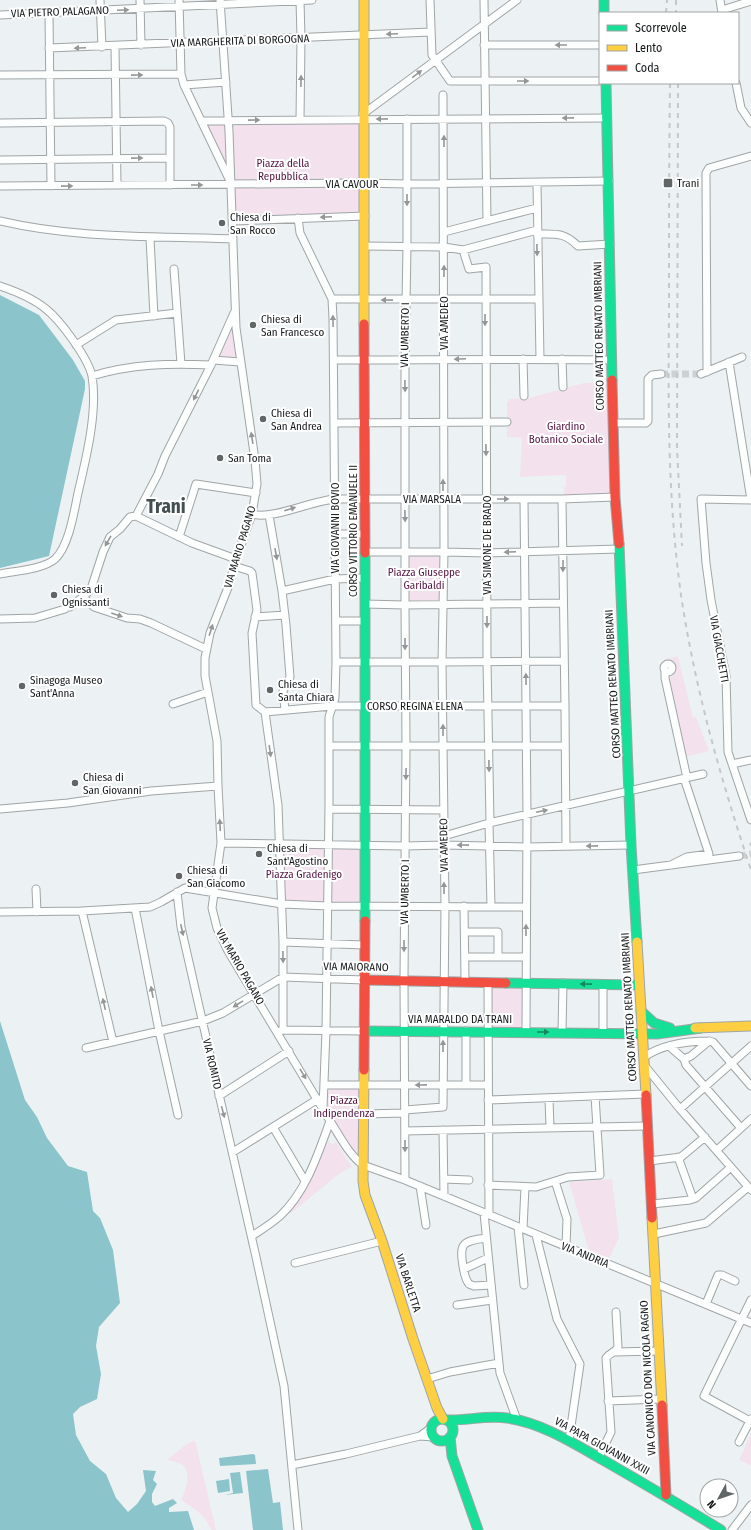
<svg xmlns="http://www.w3.org/2000/svg" width="751" height="1530" font-family="'Fira Sans Condensed',sans-serif">
<style>
.green{fill:#f3e2ee}
.water{fill:#8bc4cb}
.lines{fill:none;stroke-linecap:round;stroke-linejoin:round}
.street-tunnel{stroke:#ccd1d3;stroke-width:7;stroke-dasharray:7 3.5;stroke-linecap:butt}
.street-casing{stroke:#a0a5a6;stroke-width:9}
.fast-casing{stroke:#a0a5a6;stroke-width:11}
.slow-casing{stroke:#a0a5a6;stroke-width:11}
.jam-casing{stroke:#a0a5a6;stroke-width:11}
.street{stroke:#fcfdfd;stroke-width:7}
.fast{stroke:#16e098;stroke-width:9}
.slow{stroke:#ffcf43;stroke-width:9}
.jam{stroke:#f24e42;stroke-width:9}
.rail{stroke:#c5c7c8;stroke-width:2;stroke-dasharray:5 5;stroke-linecap:butt}
.oneway{fill:#949697}
.oneway2{fill:#15865f}
.poi-dot{fill:#606566;stroke:#fff;stroke-width:1.5}
.labels{text-anchor:middle;dominant-baseline:central;stroke-width:4;stroke-linejoin:round;paint-order:stroke}
.street-label{font-size:11px;fill:#14191a;stroke:#fff}
.park-label{font-size:11px;fill:#551541;stroke:#fff}
.poi-label{font-size:11px;fill:#14191a;stroke:#fff;text-anchor:start}
.town-label{font-size:19px;font-weight:bold;fill:#434f50;stroke:#fff}
</style>
<rect width="100%" height="100%" fill="#ecf2f4"/>
<!-- green -->
<path class="green" d="M227,122V170L205,123Z
M357,122L360,124L359,213L237,217L235,215L232,127L236,123Z
M234,314L239,360L215,359Z
M607,382L611,496L564,495V487H566V475L520,477L522,438L507,437V401H509V399L529,398L584,383Z
M407,553H442V603H406Z
M678,656L693,718L696,717L709,751L685,757L667,677L674,671L675,666L671,661H666L665,659Z
M282,846L326,847L325,903L284,901Z
M331,847H362L363,903L330,904Z
M490,984H525L524,1030H490Z
M331,1088L357,1089L359,1091V1156H357L355,1154L327,1111L328,1093Z
M329,1141L332,1145L336,1142L352,1167L340,1173L294,1211L288,1214L286,1212L305,1189L326,1145Z
M612,1179L619,1238L609,1259L589,1251L569,1182Z
M751,1434V1466L739,1460Z
M195,1440L216,1530H211C206,1515 193,1508 181,1500C185,1491 193,1473 182,1465C178,1462 172,1461 167,1460L185,1445Z"/>
<!-- water -->
<path class="water" d="M0,295L39,315L73,360L85,381V389L49,556L0,568Z
M0,1021L25,1100L37,1117L47,1138L68,1166L87,1172L93,1211L100,1218L113,1250L120,1303L99,1327L96,1346L101,1374L97,1399L80,1407L73,1414L76,1435L90,1461L106,1474L116,1498L128,1512L137,1504L146,1491L143,1470L156,1471L153,1480L157,1484L152,1494V1502L155,1506L173,1499L177,1503L169,1508V1512L188,1511L194,1530H0Z
M253,1454L255,1455L256,1464L220,1466L219,1458Z
M268,1469L273,1503L280,1502L283,1530H253L246,1471Z
M240,1472L243,1493L225,1495L233,1493L230,1473Z
M229,1479L230,1491L218,1493L216,1481Z"/>
<g class="lines">
<!-- street-tunnel -->
<path class="street-tunnel" d="M661,374H701
M739,856L751,854"/>
<defs>
<path id="street" d="M100,0L102,47
M140,0L141,45
M179,0L181,74L184,85L230,181
M220,0L229,131L236,328L255,460L257,484L252,514L236,559L229,585L210,633L205,658V676L217,741L218,786L221,843L212,908L217,928L228,951L330,1121C340,1136 348,1154 363,1165L405,1180L751,1323
M430,0L432,55L450,81H600
M484,0L487,221
M720,0L722,13
M722,10L751,1
M49,14L51,186
M0,15L312,0
M484,45H600
M115,46L117,185
M49,48L431,32
M0,75L181,74
M736,83L741,108L751,123
M184,85L226,82
M443,95L444,552L487,553L619,549
M363,114L517,0
M300,120L301,38L300,0
M201,121L607,118
M0,123L164,121L168,123L170,127V185
M0,160L170,158
M537,183L540,359
M0,186L361,183L407,184L609,181
M298,218L300,233L332,299L333,318L336,662L335,698L329,717V804L326,1031L323,1108
M0,221C76,239 155,236 233,239
M233,221L365,216
M444,232L537,208
M537,234C556,234 564,232 578,246L610,244
M150,238L154,316
M364,246L444,247L463,250L537,230
M463,250L469,269L486,267L487,661L490,822
M174,269L181,364
M0,286C15,291 34,299 46,309C61,321 88,358 92,376C98,411 86,459 78,493C74,512 69,546 55,559C44,569 15,571 0,574
M332,299H538
M76,345L116,320L177,313
M523,359L524,396
M562,359L563,387
M213,360L240,362
M334,360C426,360 519,359 611,360
M729,362L751,500
M707,372L706,173L709,168L751,156
M701,374L742,357
M92,376C131,364 170,363 211,365
M334,423L507,422
M613,423H646L648,421V379L652,375L661,374
M524,499L527,814L526,1032
M562,499L565,706L566,846
M751,500L701,499L706,563L711,600L726,676L728,752L751,820
M252,514C273,520 310,501 335,499H562L615,497
M269,515L282,591L286,625L290,677L283,691L285,710
M136,516L158,474L165,456L211,365L234,313
M136,516L192,543L236,559
M335,534H365
M179,537L196,484L256,493
M365,552H405V361L407,246V119
M234,566L250,571L252,573L257,610L252,633L256,705L265,712
M282,591L335,579L365,578
M83,597L94,607L127,618L140,619L151,623L206,649
M365,604L405,605L406,746L404,980L405,1180
M70,607L83,597L91,589L103,552L110,537L120,529L130,517L136,516
M255,617L285,615
M0,619L35,618L65,609
M336,621H365
M336,662H442L564,661
M664 668a4 4 0 1 1 8 0a4 4 0 1 1-8 0Z
M665,671V678L687,778
M173,704L208,692
M265,712L278,805L283,942V1030
M265,712L332,706H565
M330,746H565
M732,764L751,760
M0,809L68,803L151,791L218,786
M329,809L443,810
M489,823L491,907
M444,836L489,823L703,774
M221,843L405,846L444,845L527,847L631,845
M671,865L687,857L709,854L684,778
M633,870L739,856
M36,889L37,912
M177,892L181,927L256,1257L284,1386L298,1530
M464,906L465,981
M135,908L159,1031L178,1115
M82,911L113,1042
M0,912L82,911L150,907L161,902L185,888L282,904L328,906L526,907
M465,932H498V957
M283,942L364,945
M465,957H526
M488,982L489,1215
M603,984V1032
M280,1031L283,1030L364,1031
M466,1031V1085
M562,1032L563,983
M669,1046L684,1059L691,1056L709,1041
M86,1048L203,1021L223,1013L283,977L364,980
M644,1057C663,1044 687,1041 709,1041L713,1042L751,1086
M684,1059L686,1065L741,1128
M645,1066L680,1109L751,1190
M324,1085H488
M219,1096L289,1051
M549,1098L550,1128
M488,1100L646,1094
M680,1109L751,1046
M405,1110L443,1107L445,906L442,662L444,552H405V605C457,604 510,604 562,603
M364,1114L405,1113
M273,1127L305,1181
M443,1130L444,1196
M405,1131L647,1126
M717,1150L751,1119
M233,1152L318,1099
M678,1157L693,1199
M649,1161L681,1157L705,1137
M444,1179L469,1180
M555,1181L567,1219L566,1247
M488,1185L536,1187L568,1177L600,1175L595,1096
M420,1186L426,1225
M652,1204L690,1200L696,1198L731,1167
M484,1213L500,1373L517,1420
M518,1227L524,1285
M523,1229L525,1187
M654,1234L706,1223L748,1187
M536,1235L557,1319L580,1364L569,1440
M252,1236C261,1230 271,1224 280,1216C306,1192 318,1154 330,1121
M486,1238C463,1241 459,1243 463,1266C464,1273 465,1279 469,1284L474,1286L491,1285
M295,1263L382,1241
M464,1269L488,1258
M706,1304L718,1275H722L735,1281
M457,1305L492,1300
M614,1352L659,1351
M427,1379L450,1372L499,1363
M608,1401L661,1399
M750,1421L704,1396L751,1300
M420,1436L431,1428
M739,1442L751,1419
M599,1457L611,1432L606,1358C609,1353 615,1353 618,1347L616,1312
M292,1465L346,1454L420,1436L433,1437
M732,1530L751,1505"/>
<path id="fast" d="M604,0V13
M606,83L612,380
M619,544L631,845L637,942
M365,553V921
M506,983L639,985
M641,1011L654,1023L670,1028
M364,1031L657,1034L701,1028
M431 1430a11 11 0 1 1 22 0a11 11 0 1 1-22 0Z
M446,1420C466,1421 486,1415 507,1418C542,1423 573,1443 603,1460C643,1483 682,1506 721,1530
M450,1437L452,1456L478,1530"/>
<path id="slow" d="M364,0V324
M637,942L646,1095
M695,1028L751,1026
M364,1070L363,1181L365,1195L382,1241L413,1339L437,1408L443,1419
M652,1218L662,1405"/>
<path id="jam" d="M364,324L365,553
M612,380L615,497L619,544
M364,980L506,983
M364,1070L365,921
M646,1095L652,1218
M662,1405L666,1495"/>
</defs>
<!-- street casing -->
<use href="#street" class="street-casing"/>
<!-- fast casing -->
<use href="#fast" class="fast-casing"/>
<!-- slow casing -->
<use href="#slow" class="slow-casing"/>
<!-- jam casing -->
<use href="#jam" class="jam-casing"/>
<!-- street -->
<use href="#street" class="street"/>
<!-- fast -->
<use href="#fast" class="fast"/>
<!-- slow -->
<use href="#slow" class="slow"/>
<!-- jam -->
<use href="#jam" class="jam"/>
<!-- rail -->
<path class="rail" d="M676,0V13
M666,13L667,0
M670,83C669,160 669,238 669,315C668,409 668,502 681,595C695,689 721,780 751,870
M678,83L677,448L682,546
M750,843L751,846"/>
</g>
<!-- one-way arrows -->
<defs><path id="oneway-solid" d="M-6-.8H1V-3.2L6.5 0L1 3.2V.8H-6Z"/></defs>
<g class="oneway">
<use href="#oneway-solid" transform="translate(123 10) rotate(-3)"/>
<use href="#oneway-solid" transform="translate(392 34) rotate(177)"/>
<use href="#oneway-solid" transform="translate(561 45) rotate(180)"/>
<use href="#oneway-solid" transform="translate(80 48) rotate(178)"/>
<use href="#oneway-solid" transform="translate(417 74) rotate(-37)"/>
<use href="#oneway-solid" transform="translate(137 75) rotate(-1)"/>
<use href="#oneway-solid" transform="translate(301 81) rotate(-89)"/>
<use href="#oneway-solid" transform="translate(523 81)"/>
<use href="#oneway-solid" transform="translate(568 118) rotate(179)"/>
<use href="#oneway-solid" transform="translate(382 119) rotate(179)"/>
<use href="#oneway-solid" transform="translate(254 120) rotate(-1)"/>
<use href="#oneway-solid" transform="translate(444 141) rotate(-90)"/>
<use href="#oneway-solid" transform="translate(137 158) rotate(-1)"/>
<use href="#oneway-solid" transform="translate(197 185)"/>
<use href="#oneway-solid" transform="translate(67 186) rotate(-1)"/>
<use href="#oneway-solid" transform="translate(407 200) rotate(90)"/>
<use href="#oneway-solid" transform="translate(326 217) rotate(178)"/>
<use href="#oneway-solid" transform="translate(537 250) rotate(89)"/>
<use href="#oneway-solid" transform="translate(444 271) rotate(-89)"/>
<use href="#oneway-solid" transform="translate(387 300) rotate(-179)"/>
<use href="#oneway-solid" transform="translate(485 320) rotate(90)"/>
<use href="#oneway-solid" transform="translate(333 321) rotate(-91)"/>
<use href="#oneway-solid" transform="translate(460 359) rotate(178)"/>
<use href="#oneway-solid" transform="translate(405 386) rotate(89)"/>
<use href="#oneway-solid" transform="translate(196 395) rotate(116)"/>
<use href="#oneway-solid" transform="translate(252 438) rotate(-99)"/>
<use href="#oneway-solid" transform="translate(486 450) rotate(89)"/>
<use href="#oneway-solid" transform="translate(443 485) rotate(-90)"/>
<use href="#oneway-solid" transform="translate(503 499)"/>
<use href="#oneway-solid" transform="translate(290 509) rotate(-17)"/>
<use href="#oneway-solid" transform="translate(405 516) rotate(89)"/>
<use href="#oneway-solid" transform="translate(108 541) rotate(120)"/>
<use href="#oneway-solid" transform="translate(510 552) rotate(178)"/>
<use href="#oneway-solid" transform="translate(276 554) rotate(80)"/>
<use href="#oneway-solid" transform="translate(563 566) rotate(91)"/>
<use href="#oneway-solid" transform="translate(117 615) rotate(19)"/>
<use href="#oneway-solid" transform="translate(487 622) rotate(90)"/>
<use href="#oneway-solid" transform="translate(211 630) rotate(-72)"/>
<use href="#oneway-solid" transform="translate(405 644) rotate(90)"/>
<use href="#oneway-solid" transform="translate(526 679) rotate(-91)"/>
<use href="#oneway-solid" transform="translate(443 730) rotate(-90)"/>
<use href="#oneway-solid" transform="translate(270 751) rotate(82)"/>
<use href="#oneway-solid" transform="translate(489 766) rotate(89)"/>
<use href="#oneway-solid" transform="translate(406 774) rotate(91)"/>
<use href="#oneway-solid" transform="translate(542 811) rotate(-12)"/>
<use href="#oneway-solid" transform="translate(220 825) rotate(-93)"/>
<use href="#oneway-solid" transform="translate(463 845) rotate(-179)"/>
<use href="#oneway-solid" transform="translate(592 846) rotate(179)"/>
<use href="#oneway-solid" transform="translate(444 888) rotate(-91)"/>
<use href="#oneway-solid" transform="translate(182 930) rotate(77)"/>
<use href="#oneway-solid" transform="translate(526 930) rotate(-90)"/>
<use href="#oneway-solid" transform="translate(404 946) rotate(90)"/>
<use href="#oneway-solid" transform="translate(283 957) rotate(89)"/>
<use href="#oneway-solid" transform="translate(152 992) rotate(-101)"/>
<use href="#oneway-solid" transform="translate(104 1004) rotate(-103)"/>
<use href="#oneway-solid" transform="translate(238 1004) rotate(148)"/>
<use href="#oneway-solid" transform="translate(443 1046) rotate(-90)"/>
<use href="#oneway-solid" transform="translate(303 1074) rotate(59)"/>
<use href="#oneway-solid" transform="translate(421 1085) rotate(179)"/>
<use href="#oneway-solid" transform="translate(223 1112) rotate(76)"/>
<use href="#oneway-solid" transform="translate(405 1146) rotate(90)"/>
</g>
<g class="oneway2">
<use href="#oneway-solid" transform="translate(586 984) rotate(-179)"/>
<use href="#oneway-solid" transform="translate(543 1032)"/>
</g>
<!-- markers -->
<g class="poi-dot">
<rect x="663" y="178" width="10" height="10" rx="2"/>
<circle cx="222" cy="223" r="4"/>
<circle cx="253" cy="325" r="4"/>
<circle cx="263" cy="419" r="4"/>
<circle cx="220" cy="458" r="4"/>
<circle cx="54" cy="595" r="4"/>
<circle cx="22" cy="686" r="4"/>
<circle cx="270" cy="690" r="4"/>
<circle cx="75" cy="783" r="4"/>
<circle cx="259" cy="854" r="4"/>
<circle cx="179" cy="876" r="4"/>
</g>
<g class="labels">
<!-- street labels -->
<g class="street-label">
<text transform="translate(60 12) rotate(-2)">VIA PIETRO PALAGANO</text>
<text transform="translate(240 41) rotate(-2)">VIA MARGHERITA DI BORGOGNA</text>
<text x="352" y="184">VIA CAVOUR</text>
<text transform="translate(444 323) rotate(-90)">VIA AMEDEO</text>
<text transform="translate(405 335) rotate(-89)">VIA UMBERTO I</text>
<text transform="translate(599 336) rotate(-91)">CORSO MATTEO RENATO IMBRIANI</text>
<text x="432" y="499">VIA MARSALA</text>
<text transform="translate(335 528) rotate(-90)">VIA GIOVANNI BOVIO</text>
<text transform="translate(353 531) rotate(-90)">CORSO VITTORIO EMANUELE II</text>
<text transform="translate(487 545) rotate(-90)">VIA SIMONE DE BRADO</text>
<text transform="translate(240 547) rotate(-73)">VIA MARIO PAGANO</text>
<text transform="translate(719 649) rotate(80)">VIA GIACCHETTI</text>
<text transform="translate(613 684) rotate(-93)">CORSO MATTEO RENATO IMBRIANI</text>
<text x="415" y="706">CORSO REGINA ELENA</text>
<text transform="translate(444 845) rotate(-91)">VIA AMEDEO</text>
<text transform="translate(405 892) rotate(-89)">VIA UMBERTO I</text>
<text transform="translate(240 967) rotate(60)">VIA MARIO PAGANO</text>
<text transform="translate(356 967) rotate(1)">VIA MAIORANO</text>
<text transform="translate(629 1007) rotate(-93)">CORSO MATTEO RENATO IMBRIANI</text>
<text x="460" y="1019">VIA MARALDO DA TRANI</text>
<text transform="translate(212 1064) rotate(77)">VIA ROMITO</text>
<text transform="translate(585 1255) rotate(22)">VIA ANDRIA</text>
<text transform="translate(408 1283) rotate(72)">VIA BARLETTA</text>
<text transform="translate(648 1378) rotate(-93)">VIA CANONICO DON NICOLA RAGNO</text>
<text transform="translate(602 1446) rotate(29)">VIA PAPA GIOVANNI XXIII</text>
</g>
<!-- park labels -->
<g class="park-label">
<text x="283" y="163">Piazza della<tspan x="283" dy="13">Repubblica</tspan></text>
<text x="566" y="426">Giardino<tspan x="566" dy="13">Botanico Sociale</tspan></text>
<text x="424" y="572">Piazza Giuseppe<tspan x="424" dy="13">Garibaldi</tspan></text>
<text x="304" y="874">Piazza Gradenigo</text>
<text x="344" y="1100">Piazza<tspan x="344" dy="13">Indipendenza</tspan></text>
</g>
<!-- poi labels -->
<g class="poi-label">
<text x="677" y="183">Trani</text>
<text x="230" y="217">Chiesa di<tspan x="230" dy="13">San Rocco</tspan></text>
<text x="261" y="319">Chiesa di<tspan x="261" dy="13">San Francesco</tspan></text>
<text x="271" y="413">Chiesa di<tspan x="271" dy="13">San Andrea</tspan></text>
<text x="228" y="458">San Toma</text>
<text x="62" y="589">Chiesa di<tspan x="62" dy="13">Ognissanti</tspan></text>
<text x="30" y="680">Sinagoga Museo<tspan x="30" dy="13">Sant'Anna</tspan></text>
<text x="278" y="684">Chiesa di<tspan x="278" dy="13">Santa Chiara</tspan></text>
<text x="83" y="777">Chiesa di<tspan x="83" dy="13">San Giovanni</tspan></text>
<text x="267" y="848">Chiesa di<tspan x="267" dy="13">Sant'Agostino</tspan></text>
<text x="187" y="870">Chiesa di<tspan x="187" dy="13">San Giacomo</tspan></text>
</g>
<!-- town labels -->
<g class="town-label">
<text x="166" y="506">Trani</text>
</g>
</g>
<!-- legend -->
<rect x="599" y="12" width="140" height="72" fill="#ffffff" stroke="#a1a3a3"/>
<rect x="607" y="25" width="20" height="6" fill="#16e098" stroke="#a1a3a3"/>
<text x="635" y="32" font-size="12" fill="#14191a">Scorrevole</text>
<rect x="607" y="45" width="20" height="6" fill="#ffcf43" stroke="#a1a3a3"/>
<text x="635" y="52" font-size="12" fill="#14191a">Lento</text>
<rect x="607" y="65" width="20" height="6" fill="#f24e42" stroke="#a1a3a3"/>
<text x="635" y="72" font-size="12" fill="#14191a">Coda</text>
<!-- north arrow -->
<g transform="translate(719 1498) rotate(230)"><circle r="19" fill="#ffffff" stroke="#a1a3a3"/>
<path d="M0-3L7 15L0 10L-7 15Z" fill="#606566"/>
<text y="-6" font-size="11" font-weight="bold" text-anchor="middle" fill="#14191a">N</text>
</g>
</svg>
